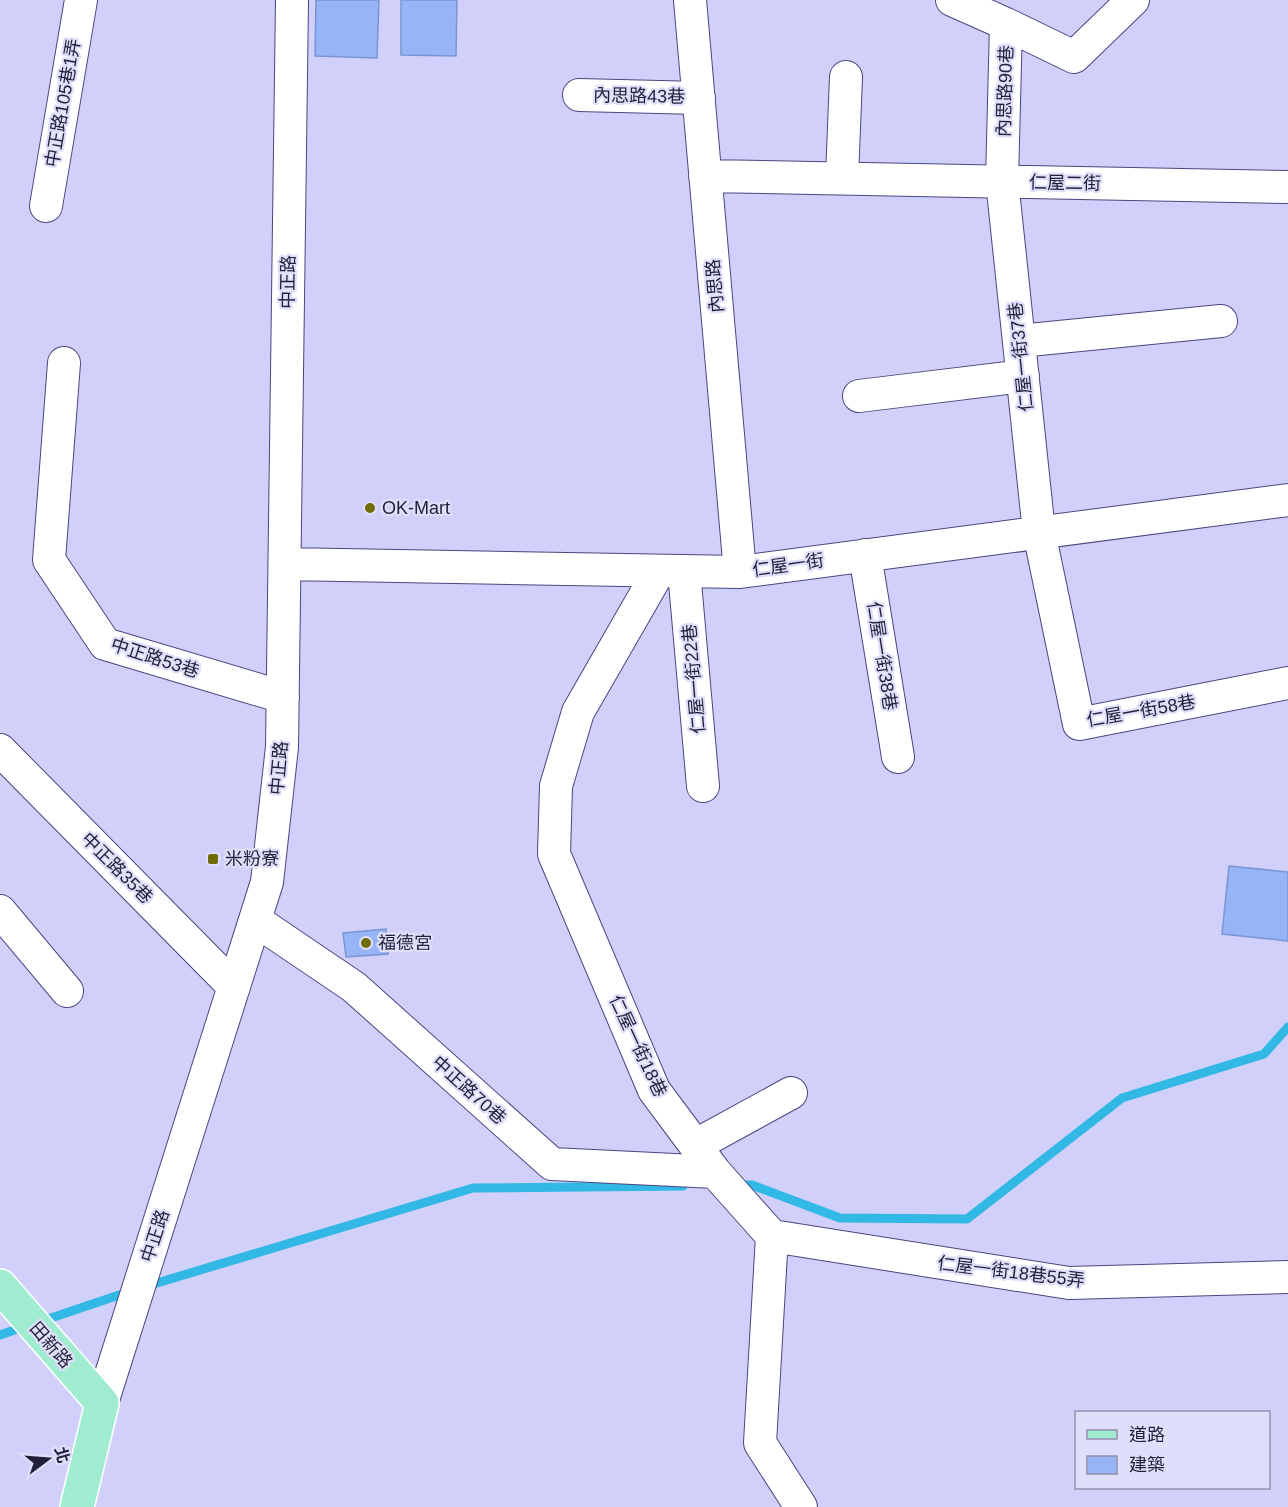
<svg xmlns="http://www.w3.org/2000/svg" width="1288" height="1507" font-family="Helvetica,'Noto Sans TC',sans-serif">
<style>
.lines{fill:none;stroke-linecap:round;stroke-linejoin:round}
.stream{stroke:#32b8e5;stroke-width:9}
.building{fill:#97b4f7;stroke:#7b95d2;stroke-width:1.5}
.minor-casing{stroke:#4b4681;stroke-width:34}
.major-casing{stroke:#fff;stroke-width:36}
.minor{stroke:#fff;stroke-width:32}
.major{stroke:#a0ecd0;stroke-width:33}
.poi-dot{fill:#726c08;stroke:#dfdffb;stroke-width:2}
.labels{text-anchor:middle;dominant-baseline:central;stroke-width:4.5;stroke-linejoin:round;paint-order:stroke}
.street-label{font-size:18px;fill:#211f39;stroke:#dfdffb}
.poi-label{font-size:18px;fill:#211f39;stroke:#dfdffb;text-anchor:start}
</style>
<rect width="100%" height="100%" fill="#d1d0fa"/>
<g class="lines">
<!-- stream -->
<path class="stream" d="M736,1185H752L840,1218L967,1219L1122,1098L1264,1054L1288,1027
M147,1286L473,1188L683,1186
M39,1322L131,1291
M0,1335L26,1326"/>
</g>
<!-- building -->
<path class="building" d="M316,0H379L377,58L315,56Z
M401,0H457L456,56L401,55Z
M1229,866L1288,872V941L1222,934Z
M386,929L388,954L346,957L343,933Z"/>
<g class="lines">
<defs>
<path id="minor" d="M690,0L740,572
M952,0L1006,24L1002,181L1039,532L1079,724L1288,683
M1006,24L1074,57L1133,0
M579,95L699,98
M705,176L1288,187
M842,178L846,77
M46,206L81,0
M1019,341L1221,321
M64,363L49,560L105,644L283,697
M859,396L1023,376
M865,555L898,757
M285,564L740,572L1288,500
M659,571L578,712L556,786L554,854L654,1090L715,1172L772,1236L760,1443L801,1507
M684,571L703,786
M0,750L234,987
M0,911L67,991
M255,920L354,987L552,1164L715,1172
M696,1145L791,1093
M772,1236L1069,1283L1288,1277
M102,1403L267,882L282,747L292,0"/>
<path id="major" d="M0,1286L102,1403L77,1507"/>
</defs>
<!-- minor casing -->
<use href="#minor" class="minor-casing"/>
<!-- major casing -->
<use href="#major" class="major-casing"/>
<!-- minor -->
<use href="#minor" class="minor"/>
<!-- major -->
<use href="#major" class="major"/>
</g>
<!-- markers -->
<g class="poi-dot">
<circle cx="370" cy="508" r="6"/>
<rect x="207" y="853" width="12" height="12" rx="3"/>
<circle cx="366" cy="943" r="6"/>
</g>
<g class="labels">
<!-- street labels -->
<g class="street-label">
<text transform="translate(1005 91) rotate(-88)">內思路90巷</text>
<text transform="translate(639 96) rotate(1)">內思路43巷</text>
<text transform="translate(63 103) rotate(-80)">中正路105巷1弄</text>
<text transform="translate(1065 183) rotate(1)">仁屋二街</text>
<text transform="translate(288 282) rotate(-89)">中正路</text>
<text transform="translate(715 286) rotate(-95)">內思路</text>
<text transform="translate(1021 357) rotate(-96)">仁屋一街37巷</text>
<text transform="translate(788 565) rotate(-8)">仁屋一街</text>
<text transform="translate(882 656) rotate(81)">仁屋一街38巷</text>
<text transform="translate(155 658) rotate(18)">中正路53巷</text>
<text transform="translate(694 679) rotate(-95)">仁屋一街22巷</text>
<text transform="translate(1141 711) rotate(-10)">仁屋一街58巷</text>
<text transform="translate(279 768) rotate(-85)">中正路</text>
<text transform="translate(117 868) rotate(45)">中正路35巷</text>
<text transform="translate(638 1046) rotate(65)">仁屋一街18巷</text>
<text transform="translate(469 1090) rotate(42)">中正路70巷</text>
<text transform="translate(155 1236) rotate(-72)">中正路</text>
<text transform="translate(1011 1272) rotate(7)">仁屋一街18巷55弄</text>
<text transform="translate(51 1345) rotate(49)">田新路</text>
</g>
<!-- poi labels -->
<g class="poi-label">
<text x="382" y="508">OK-Mart</text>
<text x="225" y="859">米粉寮</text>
<text x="378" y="943">福德宮</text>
</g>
</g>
<!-- legend -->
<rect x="1075" y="1411" width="195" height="78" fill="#dfdffb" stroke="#9392ad" stroke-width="1.5"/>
<rect x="1087" y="1430" width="30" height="9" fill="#a0ecd0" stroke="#9392ad" stroke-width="1.5"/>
<text x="1129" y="1441" font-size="18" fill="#211f39">道路</text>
<rect x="1087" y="1456" width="30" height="18" fill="#97b4f7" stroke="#9392ad" stroke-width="1.5"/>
<text x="1129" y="1471" font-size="18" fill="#211f39">建築</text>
<!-- north arrow -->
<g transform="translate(48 1459) rotate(74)" stroke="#dfdffb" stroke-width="4.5" paint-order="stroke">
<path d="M0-4.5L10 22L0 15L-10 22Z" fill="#211f39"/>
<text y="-9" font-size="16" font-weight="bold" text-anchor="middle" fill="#211f39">北</text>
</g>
</svg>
